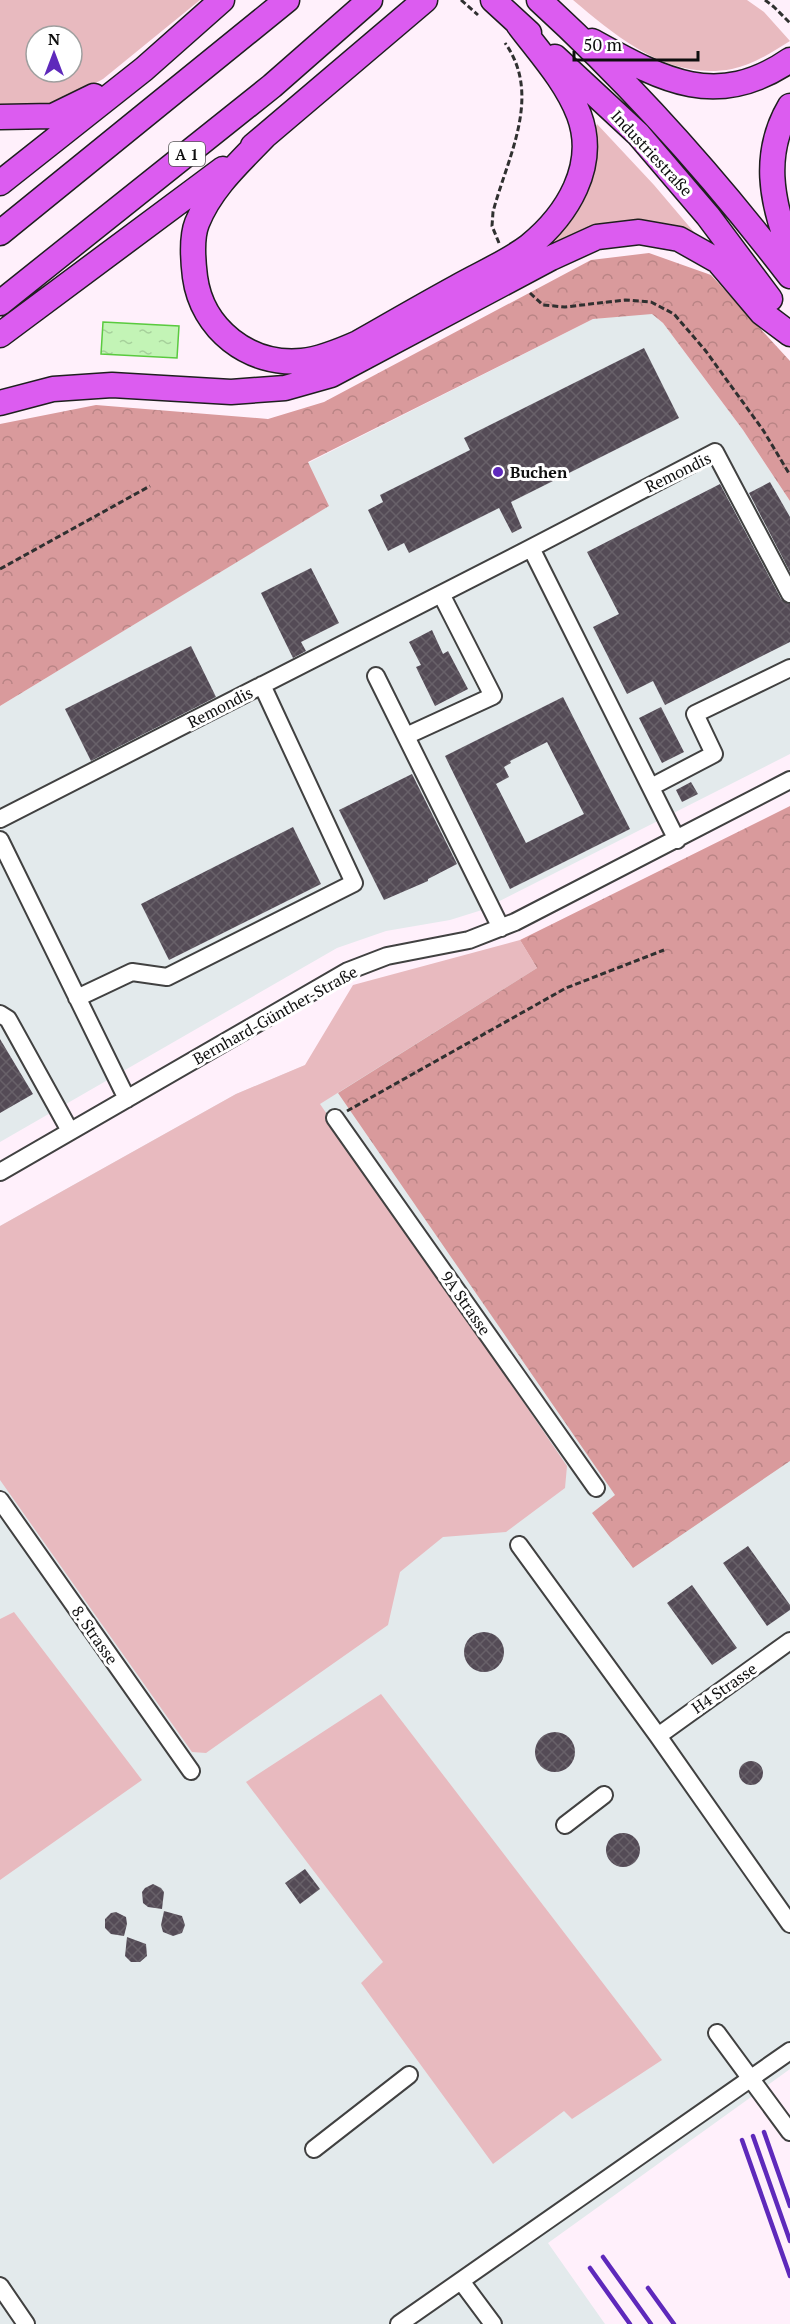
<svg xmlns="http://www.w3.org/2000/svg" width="790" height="2324" font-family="'PT Serif',serif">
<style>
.industrial{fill:#e3eaec}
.grass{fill:#e8babf;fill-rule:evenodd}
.forest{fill:url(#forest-crowns)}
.water{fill:url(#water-ripples);stroke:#5aca3f;stroke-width:1.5}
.building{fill:url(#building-cross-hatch);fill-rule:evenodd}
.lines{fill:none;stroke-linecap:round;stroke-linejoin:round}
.minor-casing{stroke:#414141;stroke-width:20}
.highway-casing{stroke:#1f1f1f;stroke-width:27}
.path{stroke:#303030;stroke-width:3;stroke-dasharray:6 3;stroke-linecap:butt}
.minor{stroke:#fff;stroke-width:16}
.highway{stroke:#dc5cf0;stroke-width:24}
.rail{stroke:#5e29bb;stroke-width:4.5}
.poi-dot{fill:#5e29bb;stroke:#fff;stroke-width:2}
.labels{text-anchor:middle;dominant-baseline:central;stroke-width:6;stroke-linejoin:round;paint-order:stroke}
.shield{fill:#fff;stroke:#565656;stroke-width:1.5}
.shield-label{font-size:15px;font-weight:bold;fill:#0e0e0e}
.street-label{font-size:16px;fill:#0e0e0e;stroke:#fff}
.poi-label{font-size:16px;font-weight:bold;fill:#0e0e0e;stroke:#fff;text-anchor:start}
</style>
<defs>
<pattern id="forest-crowns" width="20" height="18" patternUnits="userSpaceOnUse" patternTransform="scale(1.5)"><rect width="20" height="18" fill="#d99a9c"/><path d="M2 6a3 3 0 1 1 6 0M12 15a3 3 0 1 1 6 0" fill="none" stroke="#b98485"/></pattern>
<pattern id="water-ripples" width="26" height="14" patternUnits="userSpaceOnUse" patternTransform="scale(1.5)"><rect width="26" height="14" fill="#c3f4b6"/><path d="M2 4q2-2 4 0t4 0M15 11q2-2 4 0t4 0" fill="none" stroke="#a6d09b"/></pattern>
<pattern id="building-cross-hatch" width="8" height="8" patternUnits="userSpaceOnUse" patternTransform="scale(1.5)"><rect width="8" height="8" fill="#544b56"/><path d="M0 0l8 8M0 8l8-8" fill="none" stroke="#686169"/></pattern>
</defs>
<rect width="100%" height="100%" fill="#fff0fb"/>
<!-- industrial -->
<path class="industrial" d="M640,314H652L663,323L743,430L790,501V754L482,910L450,920L386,931L337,948L0,1142V706L328,506L308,463L593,319Z
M614,936L790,977V2069L548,2243L605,2324H0V1226L236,1094Z"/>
<!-- grass -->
<path class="grass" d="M0,0H200L103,79L61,102L8,109L0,106ZM36,36H72V72H36Z
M573,0H747L764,12L790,41C772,52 753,65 732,69C669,81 618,38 573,0Z
M597,124L654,185L699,238L653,226L533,253Z
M520,940L537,968L320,1104L567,1466L565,1488L506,1532L443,1537L400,1572L388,1625L206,1753L192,1752L0,1480V1226L236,1094L305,1065L353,985Z
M14,1612L142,1780L0,1880V1619Z
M381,1694L662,2060L572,2119L564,2111L493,2164L361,1983L383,1962L246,1782Z"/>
<!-- forest -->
<path class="forest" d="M649,253L711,275L790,361V501L743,430L663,323L652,314L593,319L308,462L329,506L0,706V424L96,405L268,419L324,402L591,260Z
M790,806V1461L633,1568L592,1513L615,1495L338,1093L537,968L520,940Z"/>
<!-- water -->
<path class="water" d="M103,322L179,326L177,358L101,354Z"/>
<!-- building -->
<path class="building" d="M644,348L679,418L511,502L522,528L512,533L499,508L409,553L404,543L388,551L368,510L383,502L380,495L470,450L464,438Z
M770,482L790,517V572L749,493Z
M720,484L781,599L790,604V642L665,705L653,681L627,694L593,627L619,614L587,552Z
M311,568L339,623L301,642L306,651L293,658L261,593Z
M432,630L443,654L448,651L468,689L435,706L416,667L421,665L409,642Z
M191,646L216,697L91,761L65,709Z
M563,697L630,829L510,889L445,756ZM547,742L584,814L526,843L496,784L509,777L504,767L511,763L510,761Z
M661,707L684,752L662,763L639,718Z
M412,774L457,864L428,879V881L384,900L339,810Z
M691,782L698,794L682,802L676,790Z
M293,827L321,884L169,960L141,904Z
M0,1039L33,1094L0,1113Z
M748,1546L790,1605V1610L767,1626L723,1563Z
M692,1585L737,1648L712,1665L667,1603Z
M464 1652a20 20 0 1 1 40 0a20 20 0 1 1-40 0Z
M535 1752a20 20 0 1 1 40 0a20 20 0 1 1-40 0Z
M739 1773a12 12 0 1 1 24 0a12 12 0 1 1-24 0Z
M606 1850a17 17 0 1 1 34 0a17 17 0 1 1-34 0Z
M305,1869L320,1889L300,1904L285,1883Z
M153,1884L161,1888L164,1892L162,1909L148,1907L143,1903L142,1892L145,1888Z
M164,1911L182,1916L185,1925L182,1933L173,1936L163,1932L161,1925Z
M116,1912L126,1917L127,1924L124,1936L111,1934L105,1928V1919L111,1913Z
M127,1937L146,1944L147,1956L140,1962H131L125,1956Z"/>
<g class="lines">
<defs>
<path id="minor" d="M531,548L677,840
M376,676L501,928
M406,736L493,696L441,594
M651,787L714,754L695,714L790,668
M0,819L531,548L715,452L790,594
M0,840L127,1099
M77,998L132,972L167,977L354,883L262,685
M0,1014L8,1019L70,1131
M335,1118L596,1488
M0,1172L348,971L387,956L469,940L515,922L790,780
M0,1500L191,1771
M519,1545L658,1736L790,1924
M658,1736L790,1641
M565,1825L604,1795
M717,2033L790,2132
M314,2149L409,2075
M461,2281L493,2324
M0,2286L26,2324
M399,2324L790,2051"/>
<path id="highway" d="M493,0L529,33
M539,0C631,84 714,177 790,276
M592,41C661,79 716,111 790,60
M555,57L638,134L708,216L770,299
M790,106C762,153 771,201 790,250
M0,117L53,116L94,96
M264,137C239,163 211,188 197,223C191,238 193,261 195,277C202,329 249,366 302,361C321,359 340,351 358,343C391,324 424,305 457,287C480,274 508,262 529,246C567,215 598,166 579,115C566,81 539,52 518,24
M253,146L425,0
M0,183L144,69L222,0
M0,233L287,0
M0,303L272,86L370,0
M0,335L223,169
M0,403L53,389L112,385L231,392L285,388L331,375L551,258L597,237L639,232L679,239L718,261L762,313L790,334"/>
</defs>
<!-- minor casing -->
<use href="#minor" class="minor-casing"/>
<!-- highway casing -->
<use href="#highway" class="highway-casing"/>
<!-- path -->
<path class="path" d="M461,0L478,15
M765,0L774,7L790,23
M499,243L492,226L493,212C507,158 543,96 505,43
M530,293L543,305L565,307L625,300L651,302L674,314L705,350L763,430L790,475
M0,569L150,486
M347,1111L566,988L664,950"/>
<!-- minor -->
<use href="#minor" class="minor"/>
<!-- highway -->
<use href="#highway" class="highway"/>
<!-- rail -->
<path class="rail" d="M764,2132L790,2206
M753,2136L790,2241
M742,2140L790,2276
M603,2257L651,2324
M590,2268L630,2324
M648,2288L674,2324"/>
</g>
<!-- markers -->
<circle class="poi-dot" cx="498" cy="472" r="6"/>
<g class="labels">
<!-- shield labels -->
<rect class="shield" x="169" y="142" width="36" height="24" rx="4.5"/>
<g class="shield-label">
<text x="187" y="154">A 1</text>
</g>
<!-- street labels -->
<g class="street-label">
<text transform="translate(652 153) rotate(47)">Industriestraße</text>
<text transform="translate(678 472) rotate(-26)">Remondis</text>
<text transform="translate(220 707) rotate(-27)">Remondis</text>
<text transform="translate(275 1015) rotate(-29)">Bernhard-Günther-Straße</text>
<text transform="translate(466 1303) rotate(55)">9A Strasse</text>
<text transform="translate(95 1635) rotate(55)">8. Strasse</text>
<text transform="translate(724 1688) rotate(-35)">H4 Strasse</text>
</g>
<!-- poi labels -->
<g class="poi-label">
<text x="510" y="472">Buchen</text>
</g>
</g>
<!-- north arrow -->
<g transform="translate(54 54)"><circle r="28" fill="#ffffff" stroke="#9f9f9f" stroke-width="1.5"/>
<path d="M0-4.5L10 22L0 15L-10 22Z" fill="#5e29bb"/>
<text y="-9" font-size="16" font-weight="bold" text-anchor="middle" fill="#0e0e0e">N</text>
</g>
<!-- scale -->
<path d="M574 51v9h124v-9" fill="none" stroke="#0e0e0e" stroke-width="3"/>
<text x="583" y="51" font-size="18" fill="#0e0e0e" stroke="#ffffff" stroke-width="4.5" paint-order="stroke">50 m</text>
</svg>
